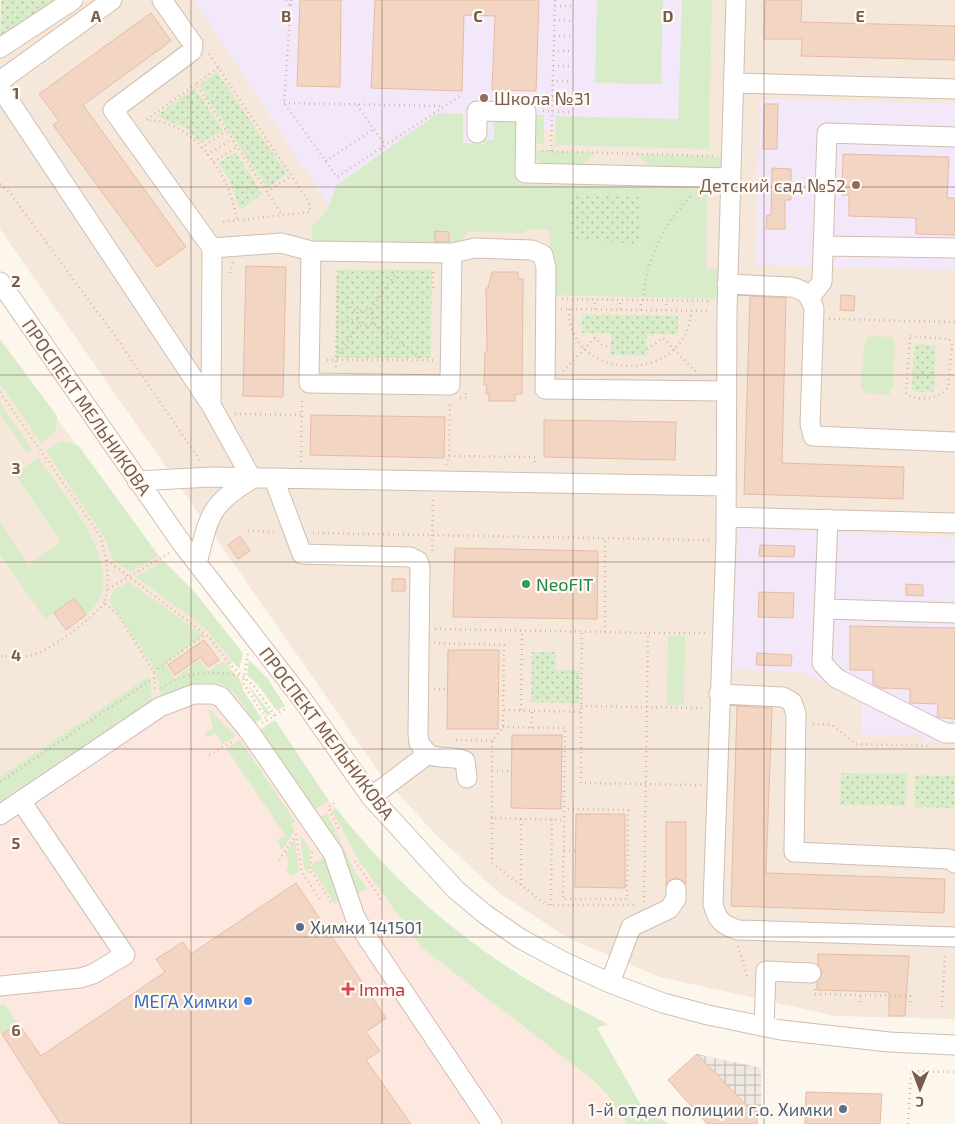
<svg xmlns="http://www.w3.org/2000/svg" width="955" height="1124" font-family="'Exo 2',sans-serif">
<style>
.residential{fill:#f5e8da}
.commercial{fill:#fde8e0}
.industrial{fill:url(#industrial-grid)}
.education{fill:#f3e8fa}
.green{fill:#d8ecc9}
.park{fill:url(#park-dots)}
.building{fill:#f3d5c3;stroke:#e6bba3}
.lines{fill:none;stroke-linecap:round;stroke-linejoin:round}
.minor-casing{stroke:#d1beb0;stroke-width:21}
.path{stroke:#d9b8a5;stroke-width:2.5;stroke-dasharray:1 4;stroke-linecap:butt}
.minor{stroke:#fff;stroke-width:19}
.grid{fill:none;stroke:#7a5c4d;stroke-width:1;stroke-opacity:0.55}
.education-dot{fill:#8d6e63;stroke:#fffaf3;stroke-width:2}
.leisure-dot{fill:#2e9e5b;stroke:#fffaf3;stroke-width:2}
.service-dot{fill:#5c6f8a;stroke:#fffaf3;stroke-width:2}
.health-dot{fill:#e0444e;stroke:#fffaf3;stroke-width:2}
.shop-dot{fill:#3f7fe0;stroke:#fffaf3;stroke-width:2}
.labels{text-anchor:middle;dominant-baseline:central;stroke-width:4.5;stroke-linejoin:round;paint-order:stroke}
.education-label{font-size:18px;fill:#785e54;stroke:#fffaf3;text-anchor:start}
.street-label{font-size:18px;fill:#7a5c4d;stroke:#fffaf3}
.leisure-label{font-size:18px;fill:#27864d;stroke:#fffaf3;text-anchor:start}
.service-label{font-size:18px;fill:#4e5e75;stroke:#fffaf3;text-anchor:start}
.health-label{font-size:18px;fill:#be3a42;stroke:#fffaf3;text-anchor:start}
.shop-label{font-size:18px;fill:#366cbe;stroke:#fffaf3;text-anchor:end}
.grid-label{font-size:16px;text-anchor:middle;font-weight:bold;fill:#7a5c4d;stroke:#fffaf3;stroke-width:4.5;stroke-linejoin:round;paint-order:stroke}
</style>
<defs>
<pattern id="industrial-grid" width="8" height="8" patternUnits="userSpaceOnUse" patternTransform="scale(1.25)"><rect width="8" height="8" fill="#efe9e4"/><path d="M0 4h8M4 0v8" fill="none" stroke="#c7c0bb"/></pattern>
<pattern id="park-dots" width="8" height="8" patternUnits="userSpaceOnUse" patternTransform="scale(1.25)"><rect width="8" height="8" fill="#d8ecc9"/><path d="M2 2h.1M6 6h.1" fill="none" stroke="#b4c2a5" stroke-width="1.8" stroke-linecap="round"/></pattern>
</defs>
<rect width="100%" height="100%" fill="#fdf6ec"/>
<!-- residential -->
<path class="residential" d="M87,0H955V1019L835,1016L660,977L568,938L499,893L436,835L381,775L0,229V59Z
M0,339L130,520L159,556L197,595L240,649L220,684L0,804Z"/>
<!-- commercial -->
<path class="commercial" d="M206,683L220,684L233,692L314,810L329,801L336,808L332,811L357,858L421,947L594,1081L606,1093L627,1124H0V804L152,702L174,690Z"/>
<!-- industrial -->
<path class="industrial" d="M697,1054L761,1068V1115L752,1111Z"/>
<!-- education -->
<path class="education" d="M194,0H712L709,133L508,130V139L348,235Z
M760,99L955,104V270L756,265Z
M738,528L955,537V743L926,742L921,735H862V700L801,672L732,669Z"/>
<!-- green -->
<path class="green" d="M597,0H663L661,84L595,83Z
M682,0H712L709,149L555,145L556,116L678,119Z
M438,113L463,114V143L484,144V140H494V117L515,121L520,130L519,184L707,189L706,269H718V299L551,295L550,230L528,229L524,233L468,232L459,245L316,242L312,238V227L327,210L337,185Z
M534,115H544V144H534Z
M533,151L597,152L581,165L541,164L534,157Z
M636,154L725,157L723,164L718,169H654Z
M868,336L891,337L895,342L893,385L889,395L866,393L861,388L864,345Z
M0,339L57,416L56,431L41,443L0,384Z
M0,403L32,449L27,453L0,414Z
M61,441L78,445L159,556L130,572L113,560L105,538L46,451Z
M38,458C64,495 136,575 86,615L74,599L45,619L0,554V521L28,565L61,542L15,474Z
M164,561L197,595L243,654L239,669L204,627L136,577Z
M129,582L203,635L165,664L175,678L200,660L208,671L223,662L240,679L243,690L262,719L255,723C248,714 242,703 234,694C214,673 182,686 161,697L156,671L109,601L114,590Z
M668,636H685L684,705H667Z
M249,660L268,679L285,706L277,711L258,685L247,675Z
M148,677L150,680L152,702L0,804V777Z
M246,682L271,714L267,716Z
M208,708L236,736L223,744L216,733L207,737L205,732L213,728Z
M275,720L329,801L314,810L260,730Z
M240,740L295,821L291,824L295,830L282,850L277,841L285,835L226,748Z
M336,808C414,907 495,968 608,1024L597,1028L643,1109L669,1124H627L606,1093L594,1081L421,947L357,858L332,811Z
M327,813L356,874L367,888L356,895L319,818Z
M300,834L310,849L309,874L304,868Z
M295,839L299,871L292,876L286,871L289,862L285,854Z
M326,856L340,901L335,904L312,868V864Z
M5,1004L18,1023L0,1034V1005Z"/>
<!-- park -->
<path class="park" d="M1,0H57L0,39Z
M217,72L287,174L267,188L199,85Z
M195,88L223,130L201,143L186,128L156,116Z
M236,152L262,194L240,210L229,178L218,163Z
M571,193L639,197V244L571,240Z
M337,270H432L431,358H336Z
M582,314L678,316V334H647V356L611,355V333H582Z
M916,344L936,345L934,392H915L912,390L914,346Z
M532,652H556V670H580L579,703L531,702Z
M841,773L907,774L906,806L840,805Z
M915,775L955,776V808L914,807Z"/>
<!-- building -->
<path class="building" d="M300,0H341L340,87L297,86Z
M375,0H539L536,91L492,90L495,16L464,15L462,91L371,88Z
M765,0H802L801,22L955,26V60L801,56L802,39H764Z
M151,13L171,41L83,105L186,247L157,267L53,125L59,121L39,94Z
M764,104H778L777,149H763Z
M843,154L949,157L947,198H955V235L916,234V218L849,216V195H842Z
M772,168L791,169V200H785V229H766L767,215H771Z
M435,231L449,232V242H435Z
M246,266L286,267L283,397L243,396Z
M492,272H518V279H523L522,394H515V401H489V394H486L487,385H484L485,352H487L486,288H488Z
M841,295L855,296L854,311L840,310Z
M750,296L786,298L782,463L904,467L903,499L744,494Z
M311,415L445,417L444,458L310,455Z
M544,420L676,422L675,460L544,457Z
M240,536L250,551L238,559L228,545Z
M760,545L795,546L794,557L759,556Z
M455,548L598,551L597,619L453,617Z
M392,579H405V591H392Z
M906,584L923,585V596L906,595Z
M759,592L794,593L793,618L758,617Z
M74,598L86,615L66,630L54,613Z
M850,626L955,628V719L937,717L938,704L910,703V689L881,688L873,684V670H850Z
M204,640L219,660L208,667L201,657L175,675L168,665Z
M448,650H499L498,729H447Z
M757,653L792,655L791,666L756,665Z
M737,706L772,708L766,873L945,879L944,913L731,906Z
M512,735H562L561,809L511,808Z
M576,814H625V888L575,887Z
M666,822H686V884L682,880L676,878L670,880L666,886Z
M296,883L386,1018L366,1032L380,1051L366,1060L411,1124H60L2,1034L18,1023L41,1056L165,972L156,959L183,942L191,954Z
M818,954L909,956L905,1016H889V992L817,990V982L822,973L818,964Z
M697,1054L752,1111H757V1124H707L668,1080Z
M806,1092L882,1094L880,1124H805Z"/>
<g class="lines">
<defs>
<path id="minor" d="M162,0L193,44L192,51L113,110L212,248L211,405L252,479C209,504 209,517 197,563
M736,0L727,311L726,540L713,904C717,920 722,925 738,930L955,937
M0,48L73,0
M0,81L112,0
M733,83L955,89
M0,87L211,405
M477,133V111L526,112L525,173L730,178
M824,246L955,248
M212,248L281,243L311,251L452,253L475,248L532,250L543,255L546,268L545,389L725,391
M311,251L309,383L450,385L452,253
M0,282L183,545L302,699L371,797L456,890L486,915L521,939L564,962L610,983L663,1003L708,1015L781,1030L889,1042L955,1045
M727,284L791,287C805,290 810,295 814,309L810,424L813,436L955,442
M810,297L822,282L827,133L955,137
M274,479L302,554L410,557L418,561L420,567L418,734L419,743L428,754
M137,481L211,477L726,486
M726,517L955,523
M828,519L822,663L836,678L945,733H955
M826,609L955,613
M719,694L783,697L792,702L796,714L794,852L949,859L955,863
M371,797L428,754C440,760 453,755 465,761L467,778
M0,815L160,707L194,694H213L221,697L249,731L333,853L355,917L364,933L492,1124
M610,983L631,927L669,909L676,899V889
M0,986L80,978L93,974L125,955L21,801
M764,1027L766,971L811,973"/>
</defs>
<!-- minor casing -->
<use href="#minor" class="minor-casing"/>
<!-- path -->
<path class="path" d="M286,0L290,5
M291,0L284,103L337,177L460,96
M555,6H572
M554,20L572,21
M554,36H571
M553,51H571
M209,54L309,202L310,212L221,222
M553,66H570
M218,68L196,84L282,215
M552,81H569
M196,84L146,120C196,121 230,176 237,220
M552,97H569
M284,103L443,106
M357,105L385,145
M543,111L569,112
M201,148L226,131
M542,151L714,156
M551,151L555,0
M207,155L232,139
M325,161L374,129
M213,162L237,147
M0,184L10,193L115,336L201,462
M267,192L291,176
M230,273L233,262
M433,288V269
M338,298L357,312
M562,299L712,301
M643,300C646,260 664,223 692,195
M371,309L398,270
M561,309L710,311
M569,309C567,383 688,386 691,311
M595,309V300
M620,309V300
M641,310V300
M666,310V301
M829,319L955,322
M337,323L358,319
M374,324L371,309L357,312L359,326L374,324L424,360
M910,336L949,339L952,344L948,388C938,399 919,402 906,394Z
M647,349L663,338L698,374
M336,357L359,326
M327,360H434
M336,367L338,267
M563,371L595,338L601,344L611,348
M0,392L100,536C107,559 111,579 104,603L118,615L154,672L155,690
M460,398H466V391
M235,414L301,415
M449,456L535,457V466
M301,462L302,398
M446,465L449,456L450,401
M248,531L277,532
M313,533L709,540
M432,551L433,496
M107,560L209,637L230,665L254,686L275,716L262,723
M108,589L169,553
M435,629L605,632V538
M605,632L648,633
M434,643L504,645L503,727L492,741V818L564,820L563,899H627L628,810L564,809
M248,654L243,683L267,720
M1,656C9,656 20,658 28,656C48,653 92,619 104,603
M154,672L205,634
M161,688C189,670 210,671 241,676
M434,689H447
M581,706L705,708
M504,710L581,712L582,632
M521,710L522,630
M581,712V783L701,785
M275,715L287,708
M813,724L832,725L856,744L931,746
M503,727L565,728L564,820
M531,728L532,711
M456,740L492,741
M209,755L235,740
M492,771H511
M0,782L154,678
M334,803L328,807L339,830
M492,818V863L547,905H634
M521,819V885
M296,834L302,873L322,902
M564,850L575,851
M312,852L310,869L331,902
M279,860L296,835
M355,861L381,899
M644,902L648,633H708
M551,905L552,819
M738,946L748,979
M815,989V994L910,996V1005
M860,1002L861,991
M942,1007L945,953
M908,1124L911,1071L955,1072"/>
<!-- minor -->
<use href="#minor" class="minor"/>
</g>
<!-- grid -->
<path class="grid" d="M191,0V1124M382,0V1124M573,0V1124M764,0V1124M0,187H955M0,375H955M0,562H955M0,749H955M0,937H955"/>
<!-- markers -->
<g class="education-dot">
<circle cx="484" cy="98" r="5"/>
<circle cx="856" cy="185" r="5"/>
</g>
<circle class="leisure-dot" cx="526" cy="584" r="5"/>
<g class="service-dot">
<circle cx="300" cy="927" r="5"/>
<circle cx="843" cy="1109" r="5"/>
</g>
<path class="health-dot" d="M345.5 981.5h5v5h5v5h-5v5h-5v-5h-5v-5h5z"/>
<circle class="shop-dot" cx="248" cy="1001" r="5"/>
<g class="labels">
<!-- education labels -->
<g class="education-label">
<text x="494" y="98">Школа №31</text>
<text x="846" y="185" text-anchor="end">Детский сад №52</text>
</g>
<!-- street labels -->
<g class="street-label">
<text transform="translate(87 407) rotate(55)">ПРОСПЕКТ МЕЛЬНИКОВА</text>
<text transform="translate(327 733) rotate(53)">ПРОСПЕКТ МЕЛЬНИКОВА</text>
</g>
<!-- leisure labels -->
<g class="leisure-label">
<text x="536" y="584">NeoFIT</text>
</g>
<!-- service labels -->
<g class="service-label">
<text x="310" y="927">Химки 141501</text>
<text x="833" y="1109" text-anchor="end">1-й отдел полиции г.о. Химки</text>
</g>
<!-- health labels -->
<g class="health-label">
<text x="359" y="989">Imma</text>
</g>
<!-- shop labels -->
<g class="shop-label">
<text x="238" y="1001">МЕГА Химки</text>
</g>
</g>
<g class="grid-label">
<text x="96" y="22">A</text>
<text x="286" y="22">B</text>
<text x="478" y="22">C</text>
<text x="668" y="22">D</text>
<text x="860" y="22">E</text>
<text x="16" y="99">1</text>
<text x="16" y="287">2</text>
<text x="16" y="474">3</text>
<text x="16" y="661">4</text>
<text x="16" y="849">5</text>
<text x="16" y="1036">6</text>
</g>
<!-- north arrow -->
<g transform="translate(920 1089) rotate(181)" stroke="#fffaf3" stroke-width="4" paint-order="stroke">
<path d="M0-4L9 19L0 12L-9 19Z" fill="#7a5c4d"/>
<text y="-8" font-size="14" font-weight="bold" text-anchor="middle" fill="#7a5c4d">С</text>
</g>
</svg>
